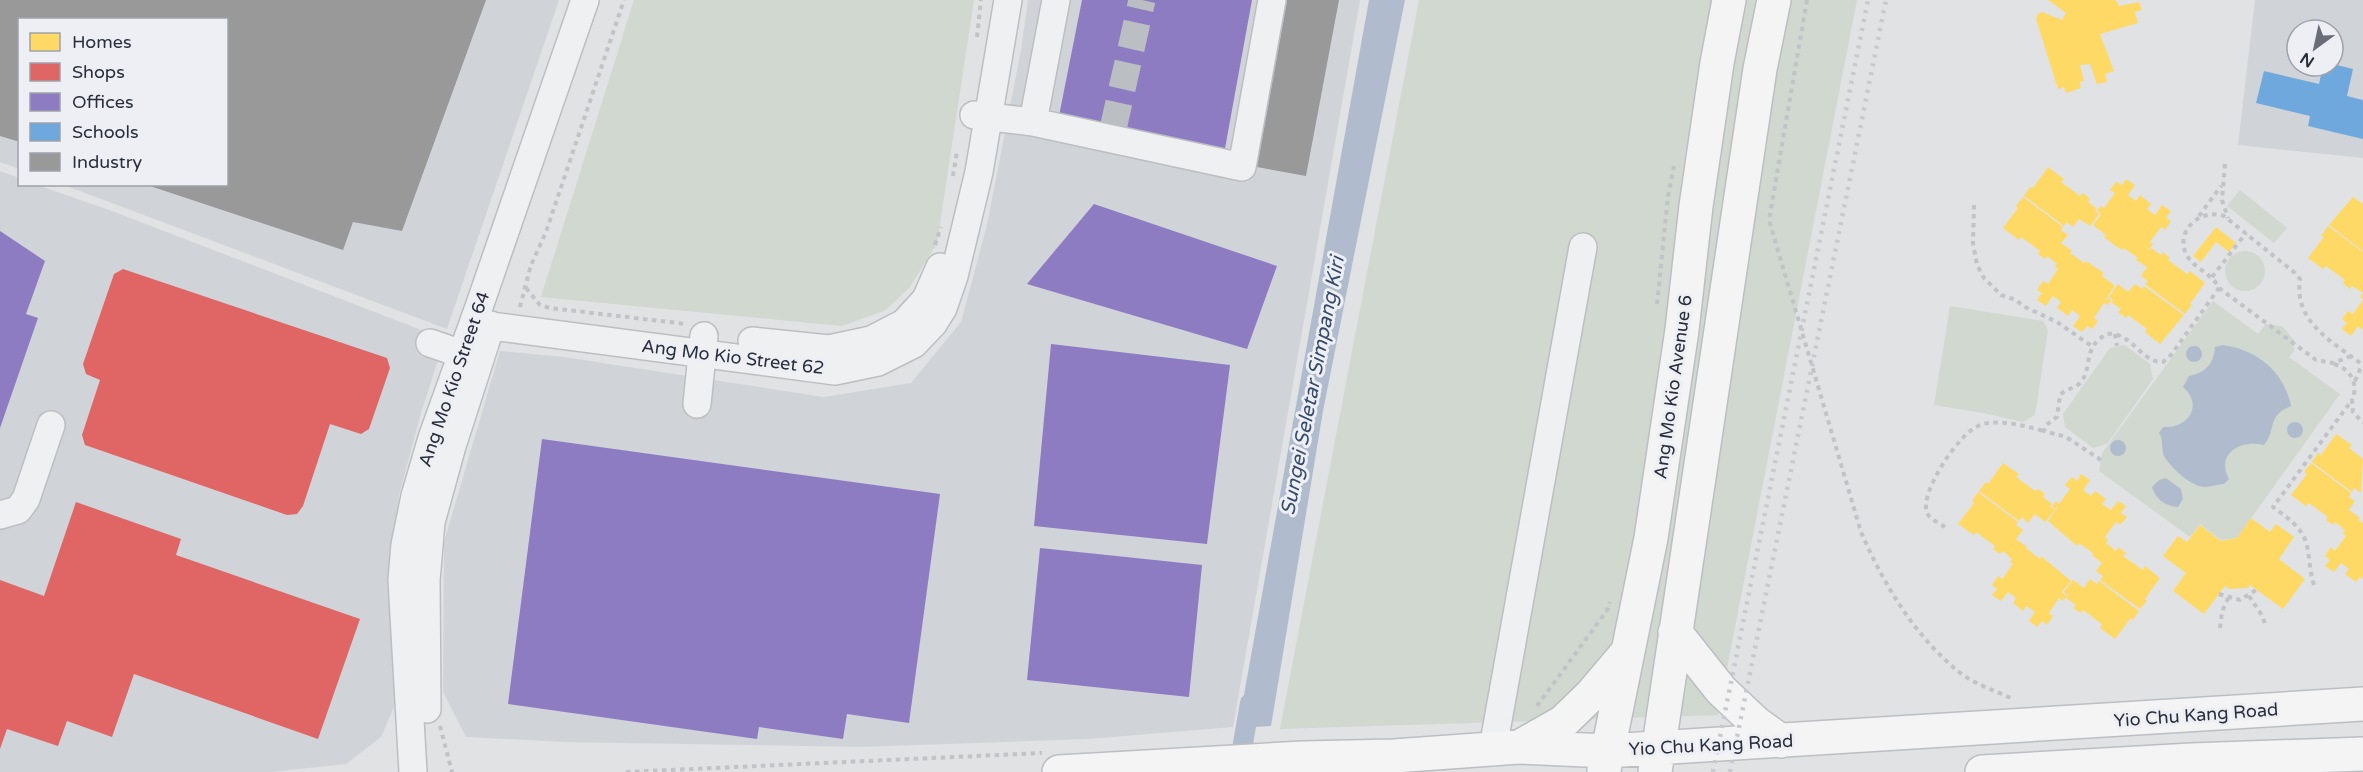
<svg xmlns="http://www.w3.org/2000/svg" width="2363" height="772" font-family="'Varela Round',sans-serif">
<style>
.built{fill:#d0d3d8;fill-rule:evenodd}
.green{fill:#d0d8d0}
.water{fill:#b0bcce}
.homes{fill:#ffd966}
.shops{fill:#e06666}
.offices{fill:#8e7cc3}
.schools{fill:#6fa8dc}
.industry{fill:#999}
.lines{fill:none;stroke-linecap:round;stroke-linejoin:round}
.canal{stroke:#b0bcce;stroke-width:20}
.minor-tunnel{stroke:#bbbec2;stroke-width:27;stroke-dasharray:27 14;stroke-linecap:butt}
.minor-casing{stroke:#bdbec1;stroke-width:30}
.major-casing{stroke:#bcbec2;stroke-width:36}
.path{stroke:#c1c3c7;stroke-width:4;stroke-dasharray:4.5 4.5;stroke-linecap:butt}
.minor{stroke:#eff0f1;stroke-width:27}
.major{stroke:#f4f4f5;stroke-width:33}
.rail{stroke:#c8c9cc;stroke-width:4.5;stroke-dasharray:3 6;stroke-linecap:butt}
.labels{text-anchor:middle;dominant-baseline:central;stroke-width:6;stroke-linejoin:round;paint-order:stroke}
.street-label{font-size:18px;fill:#282e3c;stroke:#edeff4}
.water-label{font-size:20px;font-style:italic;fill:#354a6d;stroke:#edeff4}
</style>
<rect width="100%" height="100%" fill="#e0e2e4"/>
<!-- built -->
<path class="built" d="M0,0H559L447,329L64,185L226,184V20H20L19,169L0,162Z
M1028,0H1360L1233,727L1088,739L860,747L565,742L466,737L443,692L444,542L500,351L564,357L824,397L911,383L961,322L987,225L1021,50Z
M2255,0H2363V158L2238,145ZM2297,30H2333V66H2297Z
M0,171L19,178L20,184L37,185L112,211L445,339L421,413L399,495L392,567L395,624V704L381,737L346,764L271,772H0Z"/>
<!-- green -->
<path class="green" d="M634,0H974L937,243L910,287L886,310L842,326L541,297Z
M1419,0H1857L1718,715L1280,729Z
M2240,190L2287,228L2274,243L2227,206Z
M2225 271a20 20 0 1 1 40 0a20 20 0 1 1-40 0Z
M2213,301L2258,334L2266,324L2282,326L2294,340V351L2289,357L2340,394L2237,538L2221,540L2200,524L2190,537L2099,471L2102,453Z
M1950,306L2043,321L2048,330L2035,415L2023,422L1983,413L1934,405Z
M2125,345L2150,364L2153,379L2107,444L2093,448L2065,427L2063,414L2110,348Z"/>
<!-- water -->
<path class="water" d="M1369,0H1405L1323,411L1271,726L1238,728Z
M2223,345C2257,350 2284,371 2291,406C2266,416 2277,430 2264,445C2241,439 2215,454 2229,479L2224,484C2218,484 2211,487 2205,487C2191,487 2171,468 2164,456C2161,449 2164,440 2159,433L2163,427C2188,429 2204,405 2183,387L2189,376C2205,373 2214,364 2215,347Z
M2186 354a8 8 0 1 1 16 0a8 8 0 1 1-16 0Z
M2287 430a8 8 0 1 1 16 0a8 8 0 1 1-16 0Z
M2110 448a8 8 0 1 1 16 0a8 8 0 1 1-16 0Z
M2166,478L2181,489L2183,499L2178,507C2166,506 2156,500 2152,487L2159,480Z"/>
<!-- homes -->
<path class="homes" d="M2048,0H2116L2119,6L2139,2L2142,10L2135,12L2138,23L2100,34L2114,71L2105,74L2107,82L2097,84L2090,64L2080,65L2084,81L2080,82L2081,88L2066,93L2064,87L2058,89L2036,19L2038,14L2042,12L2062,20L2066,13Z
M2048,167L2064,179L2061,182L2080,196L2083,193L2090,199L2088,202L2097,209L2095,211L2099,214L2090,226L2079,219L2073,227L2067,222L2064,226L2024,196L2030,187L2033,188Z
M2126,179L2135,185L2128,195L2136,201L2140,195L2146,200L2151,204L2147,209L2155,215L2162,205L2171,211L2166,218L2171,221L2165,230L2161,227L2150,242L2153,244L2150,249L2145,247L2150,250L2151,248L2161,255L2163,252L2170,258L2168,260L2187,274L2190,271L2205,283L2190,304L2192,305L2185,314L2145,284L2148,281L2141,276L2147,267L2136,260L2138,258L2124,248L2122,250L2113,244L2104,237L2106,235L2093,225L2101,214L2097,211L2101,206L2104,208L2115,193L2110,190L2116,182L2122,185Z
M2023,197L2063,227L2061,230L2068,235L2061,243L2072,251L2070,253L2084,263L2086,261L2104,273L2102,276L2115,286L2104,302L2108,298L2111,300L2108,305L2104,303L2094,318L2098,321L2092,329L2087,326L2082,332L2073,326L2080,316L2072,310L2068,316L2063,312L2057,308L2061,302L2053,296L2046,306L2037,300L2042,293L2037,290L2043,281L2048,284L2058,269L2055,267L2057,264L2047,256L2045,259L2038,254L2040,251L2021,237L2019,240L2003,228L2018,208L2016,206Z
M2353,197L2363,204V251L2329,225Z
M2328,226L2363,252V299L2360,297L2363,293L2352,286L2350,289L2343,283L2345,280L2326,266L2323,269L2308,258L2324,237L2321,236Z
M2216,227L2236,243L2229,252L2216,242L2201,262L2193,256Z
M2118,284L2128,292L2135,284L2142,289L2144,286L2184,315L2160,344L2145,332L2147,329L2128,315L2126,318L2118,312L2121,309L2111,302L2113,300L2109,297Z
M2363,300V330L2358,326L2351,336L2342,329L2347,323L2342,319L2348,311L2353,314Z
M2336,434L2352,445L2349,448L2363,459L2361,493L2354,488L2352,492L2312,462L2318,453L2321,455Z
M2003,463L2019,474L2016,477L2035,491L2038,489L2045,494L2043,497L2052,504L2050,506L2055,510L2045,522L2035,514L2028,523L2022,517L2019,521L1979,491L1986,482L1988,484Z
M2311,463L2351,493L2349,497L2355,501L2349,510L2360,518L2358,520L2363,523V579L2360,577L2356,582L2345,574L2349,569L2341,563L2334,572L2325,566L2330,560L2325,556L2331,547L2335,551L2346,536L2343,533L2345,530L2335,522L2333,525L2326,520L2328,517L2309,503L2306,506L2291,495L2307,474L2304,472Z
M2081,474L2090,480L2083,490L2091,496L2095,491L2106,499L2102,504L2111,510L2118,501L2126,506L2121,513L2127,517L2120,525L2116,522L2105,537L2108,540L2106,543L2116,551L2118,547L2126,553L2123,556L2143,570L2145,566L2160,578L2145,599L2147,601L2140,609L2100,580L2103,576L2096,571L2102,563L2092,555L2093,553L2079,543L2077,546L2048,521L2059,505L2055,509L2052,506L2056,501L2059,504L2070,489L2065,485L2072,477L2077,481Z
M1978,492L2018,522L2016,525L2023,530L2016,539L2027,547L2026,548L2040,559L2041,556L2071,581L2062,592L2067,596L2063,601L2059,598L2049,613L2053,616L2047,625L2042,621L2037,627L2029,621L2035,612L2027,606L2023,611L2013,603L2016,598L2008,592L2001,601L1992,595L1997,589L1992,585L1998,576L2002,579L2013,564L2010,562L2012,559L2003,551L2000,554L1993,549L1995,546L1976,532L1974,535L1958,524L1974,503L1972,501Z
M2251,518L2270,532L2276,524L2294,537L2279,559L2305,579L2283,609L2250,585L2248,588L2229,589L2225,586L2204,614L2173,591L2186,573L2163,556L2178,536L2187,542L2200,525L2221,541L2237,538Z
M2090,579L2097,584L2099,581L2139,611L2133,620L2131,618L2115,639L2100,628L2102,624L2083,610L2081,613L2073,608L2076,605L2066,598L2068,595L2064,592L2073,580L2084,588Z"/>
<!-- shops -->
<path class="shops" d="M123,269L387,358L390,368L369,429L361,434L330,424L303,506L297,514L287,515L85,445L82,435L100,380L86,374L83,364L114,274Z
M76,502L181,539L176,555L360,619L318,739L134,674L112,737L67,721L58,746L7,729L0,749V580L44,596Z"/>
<!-- offices -->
<path class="offices" d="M1082,0H1252L1224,154L1059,116Z
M1094,204L1277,266L1247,349L1027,284Z
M0,231L45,261L26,314L38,318L0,428Z
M1051,344L1230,365L1207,544L1034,526Z
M542,439L940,494L909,723L847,714L843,739L759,727L757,739L508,704Z
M1040,548L1202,565L1189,697L1027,680Z"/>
<!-- schools -->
<path class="schools" d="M2333,64L2353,69L2347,96L2363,100V139L2308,126L2310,116L2256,103L2264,71L2319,84L2323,66H2333Z"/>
<!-- industry -->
<path class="industry" d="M0,0H486L402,231L353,222L343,250L147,185L226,184V20H20V142L0,136Z
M1287,0H1339L1306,176L1257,167Z"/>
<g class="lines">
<!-- canal -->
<path class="canal" d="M1238,772L1250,703"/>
<!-- minor-tunnel -->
<path class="minor-tunnel" d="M1113,129L1142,0"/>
<defs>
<path id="minor" d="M974,115L1033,122L1242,167L1272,0
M1033,122L1056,0
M474,321L491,326L835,371L878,362L914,344L933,324L943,308L954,276L979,172L1008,0
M752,341L829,349L871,340L904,323L926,299L940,267
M430,343L462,354
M697,404L704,336
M0,515L18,510L26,499L51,425
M427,709L426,580L431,522L452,446L491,325
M1493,748L1583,247
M413,772L402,580L405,545L415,496L432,438L480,304L585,0"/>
<path id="major" d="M1675,632L1721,690L1756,723L1781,741
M1519,747L1563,722L1592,694L1625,655
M1604,770L1651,538L1682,330L1696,206L1717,63L1729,0
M1059,772L1303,758L1394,756L1519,747L1607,751L2363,704
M1655,772L1760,69L1774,0
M1982,772L2191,760L2363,754"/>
</defs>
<!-- minor casing -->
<use href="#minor" class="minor-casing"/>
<!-- major casing -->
<use href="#major" class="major-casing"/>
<!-- path -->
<path class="path" d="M1807,0L1769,220L1861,532C1884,585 1914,635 1959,672C1974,684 1996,691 2013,699
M977,37L981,0
M2225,164L2222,200L2228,218
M953,176L957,151
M1974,205L1973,243L1977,265L1984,278L2001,295L2016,300L2023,306L2057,322L2093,347
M2199,216L2221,186
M935,245L941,227
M2212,277L2246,233
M526,288L540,305L550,308L686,324
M1657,304L1668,196L1674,166
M520,307L531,265L546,232L624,0
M2115,334L2117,346
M2351,356L2333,363L2316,360L2219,288C2212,273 2194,269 2186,254C2175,230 2201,208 2224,216L2295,273L2300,279C2293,322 2334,343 2363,365
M2334,364C2351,369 2359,384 2352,400
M2355,381L2362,365
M2101,460L2066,437L2044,431L2046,425L2057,417L2060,395C2065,389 2074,389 2080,383C2094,367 2081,348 2107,334C2131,331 2141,363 2163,362L2171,355L2219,288
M1945,527C1939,523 1930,519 1927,513C1919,493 1958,436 1976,427C1994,417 2025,426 2044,431
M2314,585C2309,570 2310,556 2306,542C2301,526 2286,517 2273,507L2352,400L2353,412L2363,423
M2219,594L2240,600L2256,590
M2249,596L2263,617L2265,625
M2220,628L2222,612L2228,598
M1537,706L1608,609L1610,602
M440,726L452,772
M626,772L1042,753"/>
<!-- minor -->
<use href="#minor" class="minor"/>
<!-- major -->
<use href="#major" class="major"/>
<!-- rail -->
<path class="rail" d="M1713,772L1868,0
M1730,772L1886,0"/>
</g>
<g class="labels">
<!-- street labels -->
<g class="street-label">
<text transform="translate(733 357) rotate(7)">Ang Mo Kio Street 62</text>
<text transform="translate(454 379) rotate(-71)">Ang Mo Kio Street 64</text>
<text transform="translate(1673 387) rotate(-82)">Ang Mo Kio Avenue 6</text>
<text transform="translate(2196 715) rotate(-4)">Yio Chu Kang Road</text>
<text transform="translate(1711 745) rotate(-3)">Yio Chu Kang Road</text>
</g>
<!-- water labels -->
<g class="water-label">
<text transform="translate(1313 386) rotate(-79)">Sungei Seletar Simpang Kiri</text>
</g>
</g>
<!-- legend -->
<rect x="18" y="18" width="210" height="168" fill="#edeff4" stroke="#9ea2aa" stroke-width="1.5"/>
<rect x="30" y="33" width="30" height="18" fill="#ffd966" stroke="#9ea2aa" stroke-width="1.5"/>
<text x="72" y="48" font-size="18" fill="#282e3c">Homes</text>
<rect x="30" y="63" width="30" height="18" fill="#e06666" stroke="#9ea2aa" stroke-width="1.5"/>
<text x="72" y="78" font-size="18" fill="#282e3c">Shops</text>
<rect x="30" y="93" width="30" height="18" fill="#8e7cc3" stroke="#9ea2aa" stroke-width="1.5"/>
<text x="72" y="108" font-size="18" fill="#282e3c">Offices</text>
<rect x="30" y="123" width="30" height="18" fill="#6fa8dc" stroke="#9ea2aa" stroke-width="1.5"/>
<text x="72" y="138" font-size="18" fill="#282e3c">Schools</text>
<rect x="30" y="153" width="30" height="18" fill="#999999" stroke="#9ea2aa" stroke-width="1.5"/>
<text x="72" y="168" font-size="18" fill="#282e3c">Industry</text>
<!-- north arrow -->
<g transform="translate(2315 48) rotate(213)"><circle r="28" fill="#edeff4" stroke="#9ea2aa" stroke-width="1.5"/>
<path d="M0-4.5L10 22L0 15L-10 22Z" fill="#686d77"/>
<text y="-9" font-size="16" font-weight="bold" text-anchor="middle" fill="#282e3c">N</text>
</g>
</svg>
